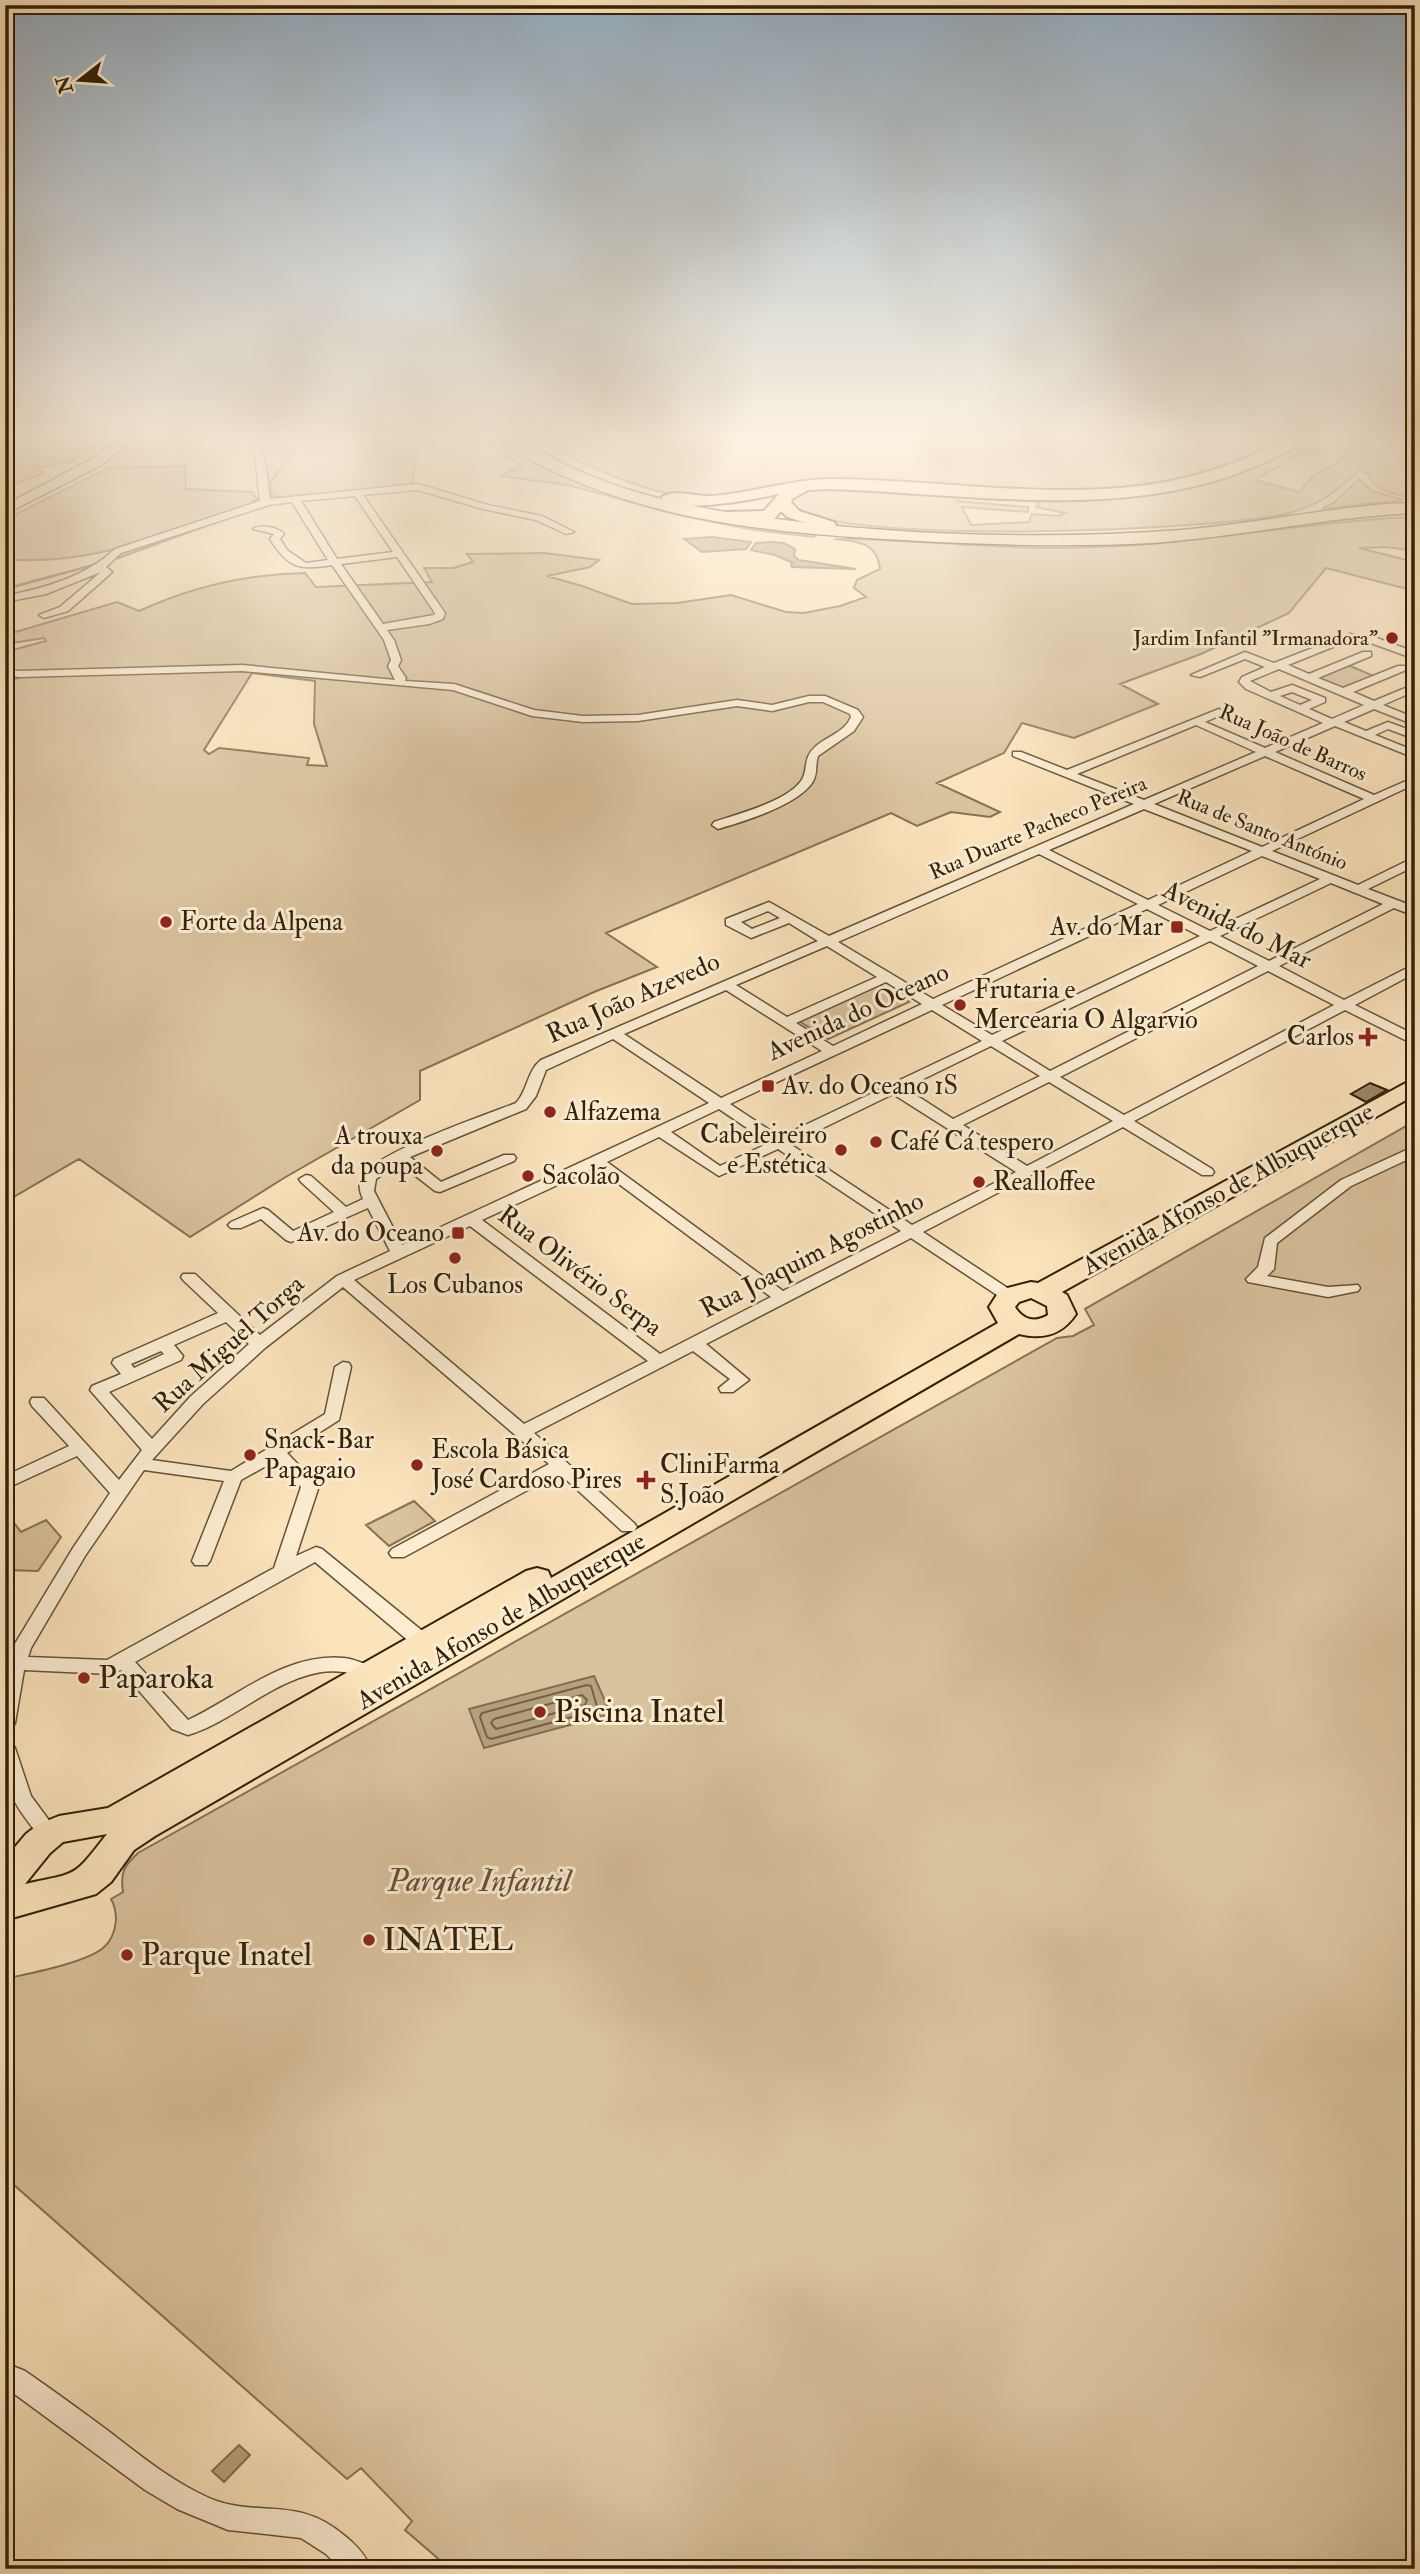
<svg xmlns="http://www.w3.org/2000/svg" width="1420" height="2574" font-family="'IM FELL Double Pica',serif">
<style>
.green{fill:#d9c29e;stroke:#857254;stroke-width:2;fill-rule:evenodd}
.water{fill:#b6a17f;stroke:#816e50;stroke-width:2}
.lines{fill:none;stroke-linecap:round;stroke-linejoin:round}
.shore{stroke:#746144;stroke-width:2}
.stream{stroke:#816e50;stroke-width:2.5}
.building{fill:#9a8666;stroke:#312109;stroke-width:2}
.street-casing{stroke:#645236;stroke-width:3}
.secondary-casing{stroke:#312109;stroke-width:3}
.primary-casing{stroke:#312109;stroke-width:4}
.highway-casing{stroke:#312109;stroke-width:3}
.street{fill:#fcedd3;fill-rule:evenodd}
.secondary{fill:#fcedd3;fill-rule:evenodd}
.primary{fill:#fbe3bc;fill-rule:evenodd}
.highway{fill:#fbe3bc;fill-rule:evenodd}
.poi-dot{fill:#8f2418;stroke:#fcedd3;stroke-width:2.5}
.labels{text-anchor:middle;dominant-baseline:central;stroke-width:6;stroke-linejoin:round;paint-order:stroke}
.far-poi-label{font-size:21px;fill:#312109;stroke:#fcedd3;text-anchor:end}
.far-street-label{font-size:21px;fill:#312109;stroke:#fcedd3}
.poi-label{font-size:26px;fill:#312109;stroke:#fcedd3;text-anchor:start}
.street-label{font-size:26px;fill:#312109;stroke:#fcedd3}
.near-poi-label{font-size:32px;fill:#312109;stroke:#fcedd3;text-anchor:start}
.near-park-label{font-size:32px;font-style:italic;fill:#635136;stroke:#fcedd3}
</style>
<rect width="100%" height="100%" fill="#fbe3bc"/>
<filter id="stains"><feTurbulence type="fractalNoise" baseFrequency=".00286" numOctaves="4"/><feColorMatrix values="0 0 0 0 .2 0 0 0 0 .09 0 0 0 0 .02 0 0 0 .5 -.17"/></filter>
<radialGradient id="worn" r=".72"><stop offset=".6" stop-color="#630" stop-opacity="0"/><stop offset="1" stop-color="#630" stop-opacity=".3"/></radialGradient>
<!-- green -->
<path class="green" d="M5,438H103L72,461L38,468L43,473L5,488Z
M305,438H419L412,483C367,489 317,503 272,496L263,453C279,452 296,453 305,438Z
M481,438H505L525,454L617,493L818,533L814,537L754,530L678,515L568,485L500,476L522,466Z
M538,438H1292C1141,526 969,478 805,482C767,483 727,500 690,497C645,493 574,462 538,438Z
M1310,438H1415V466L1412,468L1415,498C1397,495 1374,492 1367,473L1359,471C1336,490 1322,504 1293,512C1226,531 831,547 789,505L793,494L824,487L1157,493C1212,484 1264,470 1310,438ZM1327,440L1348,454L1333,466L1314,475L1299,492L1255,480L1302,453L1321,454L1316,442ZM959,495L1040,502L1036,507L1065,513L1059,516L1032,514L1029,522L971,525L962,507L1028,512V507L957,501Z
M185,466L186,489L252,492L259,503C178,529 92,568 5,559V520L108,468Z
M1359,479L1372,491L1403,500L1322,509L1335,502Z
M1415,517V551L1386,547L1359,548L1415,562V591L1326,568L1289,613L1201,654L1120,684L1158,704L1074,738L1022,723L1004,753L937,783L1000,812L990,817L951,812L917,826L891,813L606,933L657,967L594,992L420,1071V1100L284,1178L190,1237L79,1159L5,1202V681L23,677L5,670V652L46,641L44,638L5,644V635L117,602L139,611C191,587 248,574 305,573L316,587L432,582L424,568H453L473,562L467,554L544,553L599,560L590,567L547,576L582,586L632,604L677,603L731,595L786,612L804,613L840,606L866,597L854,588L857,580L880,569C877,542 857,541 834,539C922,539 1009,551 1096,547C1203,544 1308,521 1415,517ZM252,673L315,681L314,724L327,766L307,765L309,758L219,748L209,754L204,750Z
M1348,665L1376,677L1341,691L1312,679Z
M878,984L909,1002L828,1039L797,1020Z
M1415,1121V2569H450L405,2530L412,2521L361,2468L347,2479L5,2177V1979C30,1973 85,1963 103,1948C112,1941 115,1931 116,1920C116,1911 115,1906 111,1899L123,1892C120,1872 124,1866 138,1853L1057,1338L1073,1336L1094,1325L1085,1309Z
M414,1501L435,1521L389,1546L366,1525Z
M11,1519L21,1532L46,1520L61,1537L38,1571L5,1570V1521Z"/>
<!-- water -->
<path class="water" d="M712,537L751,542L746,549L702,552L684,539Z
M771,542L784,543L795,549L794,556L799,560L856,569L792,567L791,565L793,563L775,555L751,550L756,543Z
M594,1676L611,1714L484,1748L469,1709Z
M239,2445L250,2455L224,2482L212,2471Z"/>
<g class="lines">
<!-- shore -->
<path class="shore" d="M587,1685L591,1686L598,1710L491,1739L487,1737L480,1717L482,1713Z
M582,1695L587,1700L585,1705L496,1729L491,1723L494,1719Z"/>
<!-- stream -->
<path class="stream" d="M268,486L303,438
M245,508L261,496
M118,558L235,515
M5,589L97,564"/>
</g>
<!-- building -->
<path class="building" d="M1370,1083L1387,1090L1366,1102L1351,1094Z"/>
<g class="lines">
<defs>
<path id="street" d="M253,438H261L270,499L418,484L488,505L542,516L574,532L566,534L536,520L483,509L418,490L363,495L445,613L443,619L429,624L387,630L394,640L401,660L398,666L406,678L405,681L454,684L534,710L583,716L638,715L737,700L772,705L809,696H825L858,710L863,717L854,731L818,756C815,765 818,775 812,783C797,805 743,822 718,829L712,825L714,822C737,814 786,802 801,781C809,770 802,759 815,747C827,736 844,733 851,717L850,714L823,702H809L772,711L737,706L638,721L583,722L532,716L453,690L242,671L19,677L5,675V669L19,671L242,665L395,680L388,666L391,660L384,640L332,565C299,570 289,569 270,539L274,534L253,529C261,524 277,527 284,534L280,539L287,550L306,563L328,560L292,502L269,505L121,553L106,567L112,572L110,574L68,611L44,618L39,615L60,607L101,572L46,594L5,602V596C45,588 85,577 115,549L260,501ZM355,496L393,552L337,559L301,501ZM397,557L435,613L434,615L383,624L341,564Z
M1349,634L1374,637L1415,652V659L1368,642L1350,640L1288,665L1309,674L1363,652H1371V656L1318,678L1343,688L1398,666H1406V670L1353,692L1374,701L1415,684V691L1383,705L1415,718V725L1374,709L1344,722L1366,731L1388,722L1415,732V739L1388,729L1375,735L1415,751V758L1335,726L1275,752L1374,795L1415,777V784L1272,851L1358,885L1415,857V866L1368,889L1415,907V916L1394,908L1279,966L1344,1000L1415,964V973L1355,1005L1415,1035V1045L1345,1010L1134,1121L1212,1169L1214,1172L1212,1175H1202L1123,1127L923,1232L1015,1293L1017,1296L1015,1299H1003L911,1238L706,1344L749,1380L733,1392H721L719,1388L730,1379L693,1351L534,1433L634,1523L637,1527L634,1531H622L559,1473L404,1557H392L389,1553L392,1549L549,1464L343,1287L265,1348L203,1404L152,1460L231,1471L325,1414L335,1367L343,1362L349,1363L351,1367L339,1420L287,1453L319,1486L296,1556L316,1547L322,1549L431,1638L433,1643L431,1648L424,1650L417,1648L315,1562L135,1662L188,1720C237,1697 286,1652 344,1658C354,1659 365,1664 375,1668L377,1673L375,1678C363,1682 355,1673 343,1672C331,1670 317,1672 305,1676C263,1689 230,1722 188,1735L172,1729L121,1670L110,1674L24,1670L15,1723L12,1728L5,1730V1670L13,1647L73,1548L110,1493L77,1456L5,1489V1476L69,1446L32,1406L30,1402L32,1398H44L119,1480L142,1450L90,1390L92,1386L121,1374L112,1363L114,1359L218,1313L183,1280L181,1277L183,1274H195L260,1335L337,1276L390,1251L368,1208L291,1242L286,1240L261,1219L241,1228H231L228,1225L231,1222L263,1208L268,1210L293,1231L334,1212L301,1182L299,1179L306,1175L311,1176L346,1207L363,1199C360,1192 358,1186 361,1178C373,1153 486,1115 516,1103C528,1090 527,1071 541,1060L818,941L789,923L751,938L726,925V919L769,902L829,936L1134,804L1013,756V752H1021L1067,770L1219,709L1224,712L1223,714L1205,722L1265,748L1323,723L1246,689L1239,682L1242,677L1265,667L1245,659L1200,677L1191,675L1245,652L1274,663ZM1279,669L1364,705L1332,719L1309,709L1325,702V698L1292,685L1271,692L1250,681ZM1292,692L1312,700L1300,705L1280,696ZM1196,725L1256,752L1144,800L1077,774ZM1265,756L1364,799L1262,847L1154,804ZM1144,809L1252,851L1148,900L1049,850ZM1039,854L1138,904L933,999L838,942ZM1262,856L1320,879L1210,931L1158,905ZM1331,883L1383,904L1269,961L1220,936ZM1147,909L1200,936L992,1035L942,1005ZM768,911L780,918L752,929L741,922ZM1210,941L1258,966L1050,1071L1002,1041ZM827,946L877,977L787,1017L736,985ZM1268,971L1334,1005L1124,1115L1060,1077ZM886,982L922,1004L833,1046L796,1023ZM726,990L822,1051L721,1098L624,1034ZM932,1010L982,1041L780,1137L730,1104ZM613,1039L709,1103L402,1245L374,1191L376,1179L399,1163L435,1191L440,1192L514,1161L516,1158L514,1155H504L441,1182L410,1157L526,1109L536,1096L546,1070ZM991,1046L1040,1076L953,1119L905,1088ZM1049,1082L1113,1121L1027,1166L963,1125ZM893,1094L1016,1172L912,1225L790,1144ZM719,1109L769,1143L720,1166L671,1132ZM659,1137L719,1176L778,1149L901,1231L783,1291L607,1162ZM596,1167L771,1297L660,1354L482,1220ZM470,1226L648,1361L524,1424L354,1280ZM226,1322L249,1344L191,1396L152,1439L109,1392L181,1360L183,1356L174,1345ZM161,1351L164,1354L134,1368L131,1364ZM275,1461L301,1487L274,1568L107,1660L28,1657L31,1648L85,1556L144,1470L224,1481L192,1561L195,1565H207L210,1561L241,1480Z
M1415,1146V1156L1351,1186L1277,1243L1274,1269L1267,1276L1328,1287L1358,1285L1360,1288L1358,1291L1328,1297L1248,1282L1246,1279L1258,1267L1265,1238L1341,1180Z
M5,1741L12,1743L15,1748L31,1796L59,1834L56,1840L49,1842L42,1840C10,1798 5,1794 5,1741Z
M5,2363L25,2371C54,2391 83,2412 111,2433C142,2457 173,2482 209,2498C259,2519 296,2494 345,2536C356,2545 366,2555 371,2569H341L326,2554L301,2538L228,2530L177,2509L145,2490L5,2387Z"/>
<path id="secondary" d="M120,438H133L102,465L5,514V505L92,459Z"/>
<path id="primary" d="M1290,438H1308C1299,447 1283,453 1271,459C1139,525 969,493 827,489L808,490L792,499L791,502L799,511L834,522L836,525L834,528L828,530L787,517L781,511L774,519L768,521L728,522L720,517L728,512L764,511L779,494C755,499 679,515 661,498C671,488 698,497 712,496C751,493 789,480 828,479C928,479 1029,497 1130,487C1189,481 1238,464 1290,438Z
M1415,1078V1095L1062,1292L1067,1295L1076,1314C1062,1335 1043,1340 1019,1334L155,1836L134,1850L111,1882L96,1894L5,1920V1859L26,1834L39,1824L59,1816L108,1808L526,1571L537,1568L548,1571L551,1578L998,1323L989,1307L1000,1290L1031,1282L1038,1283ZM1031,1298L1047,1306L1048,1315C1035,1323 1023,1320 1015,1307L1019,1302ZM107,1834C72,1879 79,1872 25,1884L50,1853L63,1842Z"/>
<path id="highway" d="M504,438C530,436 538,451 560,462C625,495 697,509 768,518C900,536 1048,540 1181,530C1250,524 1317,510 1386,504L1415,503V513C1326,517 1240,537 1152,543C1074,547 996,545 919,541C800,535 676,526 566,477C546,468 518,456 504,438Z"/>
</defs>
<!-- street casing -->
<use href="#street" class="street-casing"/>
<!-- secondary casing -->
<use href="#secondary" class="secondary-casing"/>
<!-- primary casing -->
<use href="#primary" class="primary-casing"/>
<!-- highway casing -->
<use href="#highway" class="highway-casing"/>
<!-- street -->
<use href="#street" class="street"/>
<!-- secondary -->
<use href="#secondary" class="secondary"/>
<!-- primary -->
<use href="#primary" class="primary"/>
<!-- highway -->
<use href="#highway" class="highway"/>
</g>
<!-- sky -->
<linearGradient id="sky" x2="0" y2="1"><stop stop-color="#94acbe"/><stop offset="0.55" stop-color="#fdf2e1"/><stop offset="1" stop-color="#fdf2e1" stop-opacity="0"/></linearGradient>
<rect width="1420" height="798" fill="url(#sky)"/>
<!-- markers -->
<g class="poi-dot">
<circle cx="1392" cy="638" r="7"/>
<circle cx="166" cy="922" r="7"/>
<rect x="1170" y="920" width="14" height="14" rx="3.5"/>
<circle cx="960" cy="1005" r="7"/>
<path d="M1364.5 1026.5h7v7h7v7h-7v7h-7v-7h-7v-7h7z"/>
<rect x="761" y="1079" width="14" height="14" rx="3.5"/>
<circle cx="550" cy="1112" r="7"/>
<circle cx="876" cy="1142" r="7"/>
<circle cx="841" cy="1150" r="7"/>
<circle cx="437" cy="1151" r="7"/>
<circle cx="528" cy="1176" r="7"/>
<circle cx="979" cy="1182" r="7"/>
<rect x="451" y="1226" width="14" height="14" rx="3.5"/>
<circle cx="455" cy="1258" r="7"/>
<circle cx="250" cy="1455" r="7"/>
<circle cx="417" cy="1465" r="7"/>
<path d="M642.5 1469.5h7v7h7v7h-7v7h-7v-7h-7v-7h7z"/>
<circle cx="84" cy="1678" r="7"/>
<circle cx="540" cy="1712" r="7"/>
<circle cx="369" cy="1940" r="7"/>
<circle cx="127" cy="1955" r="7"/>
</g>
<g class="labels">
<!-- far-poi labels -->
<g class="far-poi-label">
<text x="1378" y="638">Jardim Infantil "Irmanadora"</text>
</g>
<!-- far-street labels -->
<g class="far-street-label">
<text transform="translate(1293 743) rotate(24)">Rua João de Barros</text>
<text transform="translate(1038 828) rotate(-23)">Rua Duarte Pacheco Pereira</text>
<text transform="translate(1262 830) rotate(22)">Rua de Santo António</text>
</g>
<!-- poi labels -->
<g class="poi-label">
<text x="180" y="922">Forte da Alpena</text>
<text x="1163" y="927" text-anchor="end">Av. do Mar</text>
<text x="974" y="990">Frutaria e<tspan x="974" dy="30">Mercearia O Algarvio</tspan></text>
<text x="1354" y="1037" text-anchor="end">Carlos</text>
<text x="782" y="1086">Av. do Oceano 1S</text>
<text x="564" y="1112">Alfazema</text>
<text x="827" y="1135" text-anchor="end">Cabeleireiro<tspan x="827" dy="30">e Estética</tspan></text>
<text x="423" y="1136" text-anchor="end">A trouxa<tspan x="423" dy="30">da poupa</tspan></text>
<text x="890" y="1142">Café Cá tespero</text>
<text x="542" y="1176">Sacolão</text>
<text x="993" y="1182">Realloffee</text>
<text x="444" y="1233" text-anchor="end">Av. do Oceano</text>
<text x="455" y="1285" text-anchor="middle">Los Cubanos</text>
<text x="264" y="1440">Snack-Bar<tspan x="264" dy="30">Papagaio</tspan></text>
<text x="431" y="1450">Escola Básica<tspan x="431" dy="30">José Cardoso Pires</tspan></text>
<text x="660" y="1465">CliniFarma<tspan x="660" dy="30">S.João</tspan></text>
</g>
<!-- street labels -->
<g class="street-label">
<text transform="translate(1237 925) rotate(27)">Avenida do Mar</text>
<text transform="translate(633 998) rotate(-24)">Rua João Azevedo</text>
<text transform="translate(858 1012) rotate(-25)">Avenida do Oceano</text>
<text transform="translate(1228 1189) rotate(-29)">Avenida Afonso de Albuquerque</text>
<text transform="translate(812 1255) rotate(-27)">Rua Joaquim Agostinho</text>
<text transform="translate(580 1271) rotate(37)">Rua Olivério Serpa</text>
<text transform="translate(229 1344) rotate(-42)">Rua Miguel Torga</text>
<text transform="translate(501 1621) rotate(-30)">Avenida Afonso de Albuquerque</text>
</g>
<!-- near-poi labels -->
<g class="near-poi-label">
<text x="98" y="1678">Paparoka</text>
<text x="554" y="1712">Piscina Inatel</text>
<text x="383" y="1940">INATEL</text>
<text x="141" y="1955">Parque Inatel</text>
</g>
<!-- near-park labels -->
<g class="near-park-label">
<text x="479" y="1881">Parque Infantil</text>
</g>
</g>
<!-- margin -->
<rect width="1420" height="2574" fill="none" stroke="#fbe3bc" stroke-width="28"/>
<rect x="7" y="7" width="1406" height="2560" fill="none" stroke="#312109" stroke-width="3.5"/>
<rect x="14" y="14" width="1392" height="2546" fill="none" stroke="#312109" stroke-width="2"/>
<!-- north arrow -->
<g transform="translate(80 80) rotate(253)" stroke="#fcedd3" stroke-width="5" paint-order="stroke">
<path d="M0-5L12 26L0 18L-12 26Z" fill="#312109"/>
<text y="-10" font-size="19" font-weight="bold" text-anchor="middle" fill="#312109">N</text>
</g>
<rect width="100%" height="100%" filter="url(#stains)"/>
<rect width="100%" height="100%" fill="url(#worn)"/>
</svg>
